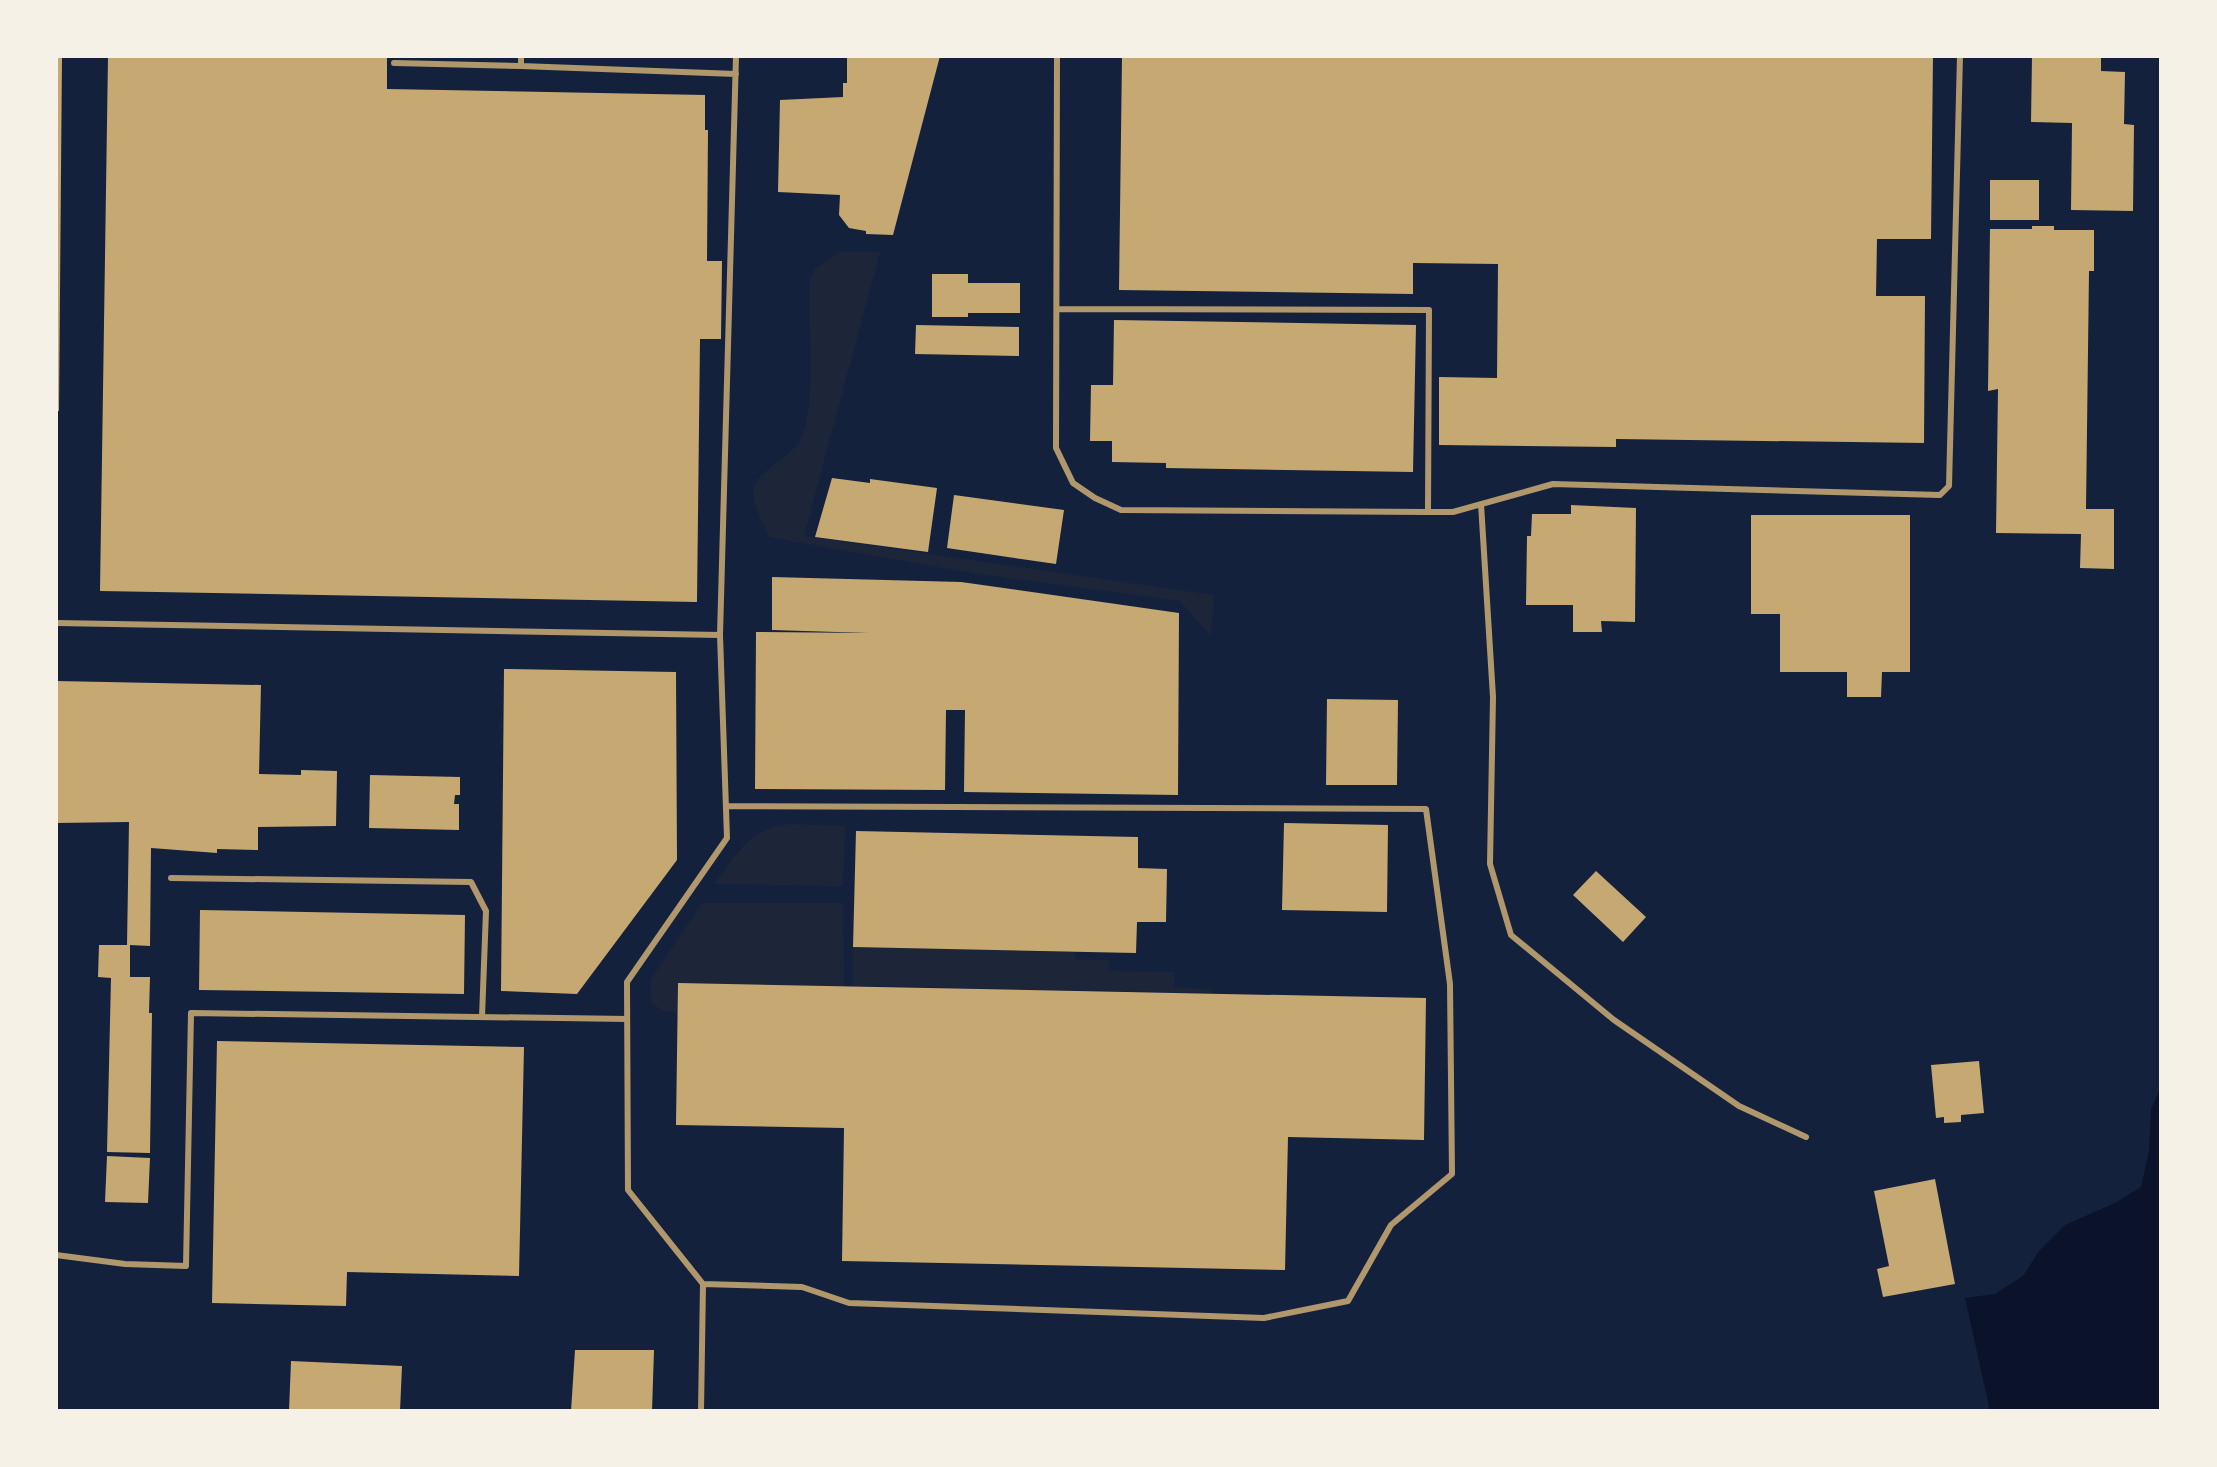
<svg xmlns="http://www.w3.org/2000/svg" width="2217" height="1467" font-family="Mulish,sans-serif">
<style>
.green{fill:#1d2539}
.water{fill:#0b132b}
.building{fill:#c6a872}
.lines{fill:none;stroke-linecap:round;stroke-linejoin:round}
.service{stroke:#b1986c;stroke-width:6}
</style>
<rect width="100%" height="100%" fill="#14213d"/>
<!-- green -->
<path class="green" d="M840,252H880L804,536L1214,595L1211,636L1180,601L965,572L769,537C764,524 752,504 753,490C756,470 793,458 802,436C817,399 807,322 810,280L815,269Z
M789,824L845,826L843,886L714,884C737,854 749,829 789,824Z
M702,903H843L844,987L678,1013L662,1011L651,1002L650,980Z
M853,947L1075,952V959L1109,960V971L1174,972V987L1211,989V993L853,986Z"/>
<!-- water -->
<path class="water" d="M2161,1087V1411H1990L1965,1298L1995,1294L2023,1276L2039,1251L2065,1225L2115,1203L2141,1187L2149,1151L2151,1109Z"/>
<!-- building -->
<path class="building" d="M56,56H62L59,411H56Z
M108,56H387V89L705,95V130H708L707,261H722L721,339H700L697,602L100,591Z
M847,56H940L893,235L866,234V231L849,228L839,215L840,195L778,192L780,100L843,97V83H847Z
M1122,56H1933L1931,239H1877L1876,296H1925L1924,443L1616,439V447L1439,445V377L1497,378L1498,264L1413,263V294L1119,290Z
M2032,56H2101V71L2125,72L2124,124L2134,125L2133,211L2071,210L2072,123L2031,122Z
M1990,180H2039V220H1990Z
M2032,226H2054V230H2094V271H2089L2086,509H2114V569L2080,568L2081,534L1996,533L1998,389L1988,391L1990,229H2032Z
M932,274H968V283H1020V313H968V317H932Z
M1114,320L1416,325L1413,472L1166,468V463L1112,462V441H1090L1091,385H1113Z
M916,325L1019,327V356L915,354Z
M832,478L870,483V479L937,488L928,552L815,537Z
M954,495L1064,510L1056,564L947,548Z
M1571,505L1636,508L1635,622L1601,621L1602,632H1573V605H1526L1527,536H1531L1532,514H1571Z
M1751,515H1910V672H1882L1881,697H1847V672H1780V614H1751Z
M772,577L961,582L1179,613L1178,795L964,792L965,710H946L945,790L755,789L756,632L868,633L772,630Z
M504,669L676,672L677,860L577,994L501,991Z
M56,681L261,685L259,774L301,775V770L337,771L336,826L258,827V850L217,849V853L151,848L150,946L130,945V977H150L149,1013H152L150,1153L107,1152L111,978L98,977L99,945H127L129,822L56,823Z
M1327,699L1398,700L1397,785H1326Z
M370,775L460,777V795H455L454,804H459V830L369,828Z
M1284,823L1388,825L1387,912L1282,910Z
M856,831L1138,837V868L1167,869L1166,922H1137L1136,953L853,947Z
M1596,871L1646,917L1623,942L1573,895Z
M200,910L465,915L464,994L199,990Z
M678,983L1426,998L1424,1140L1288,1137L1285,1270L842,1261L844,1128L676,1125Z
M217,1041L524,1047L519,1276L347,1272L346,1306L212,1303Z
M1979,1061L1984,1113L1961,1115V1122L1944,1123V1117L1936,1118L1931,1065Z
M107,1156L150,1158L148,1203L105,1202Z
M1935,1179L1955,1284L1883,1297L1877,1269L1889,1266L1874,1191Z
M575,1350H654L652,1411H571Z
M291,1361L402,1366L400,1411H289Z"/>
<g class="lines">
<!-- service -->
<path class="service" d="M521,56V66L736,74
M1057,56L1056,448L1073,483L1095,498L1121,510L1428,512H1453L1553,484L1940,495L1949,486L1960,56
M394,63L521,66
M1057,309L1429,310L1428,512
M1481,504L1493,697L1490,864L1511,935L1614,1020L1739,1106L1806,1137
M56,623L720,635
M171,878L471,882L486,911L482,1017
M56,1255L125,1264L186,1266L191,1013L627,1019
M703,1284L802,1287L849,1303L1264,1318L1348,1301L1391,1225L1452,1174L1450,984L1426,809L727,806
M701,1411L703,1284L628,1190L627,982L727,838L720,635L736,56"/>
</g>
<!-- border -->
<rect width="2217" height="1467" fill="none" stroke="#f6f1e7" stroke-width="116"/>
</svg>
